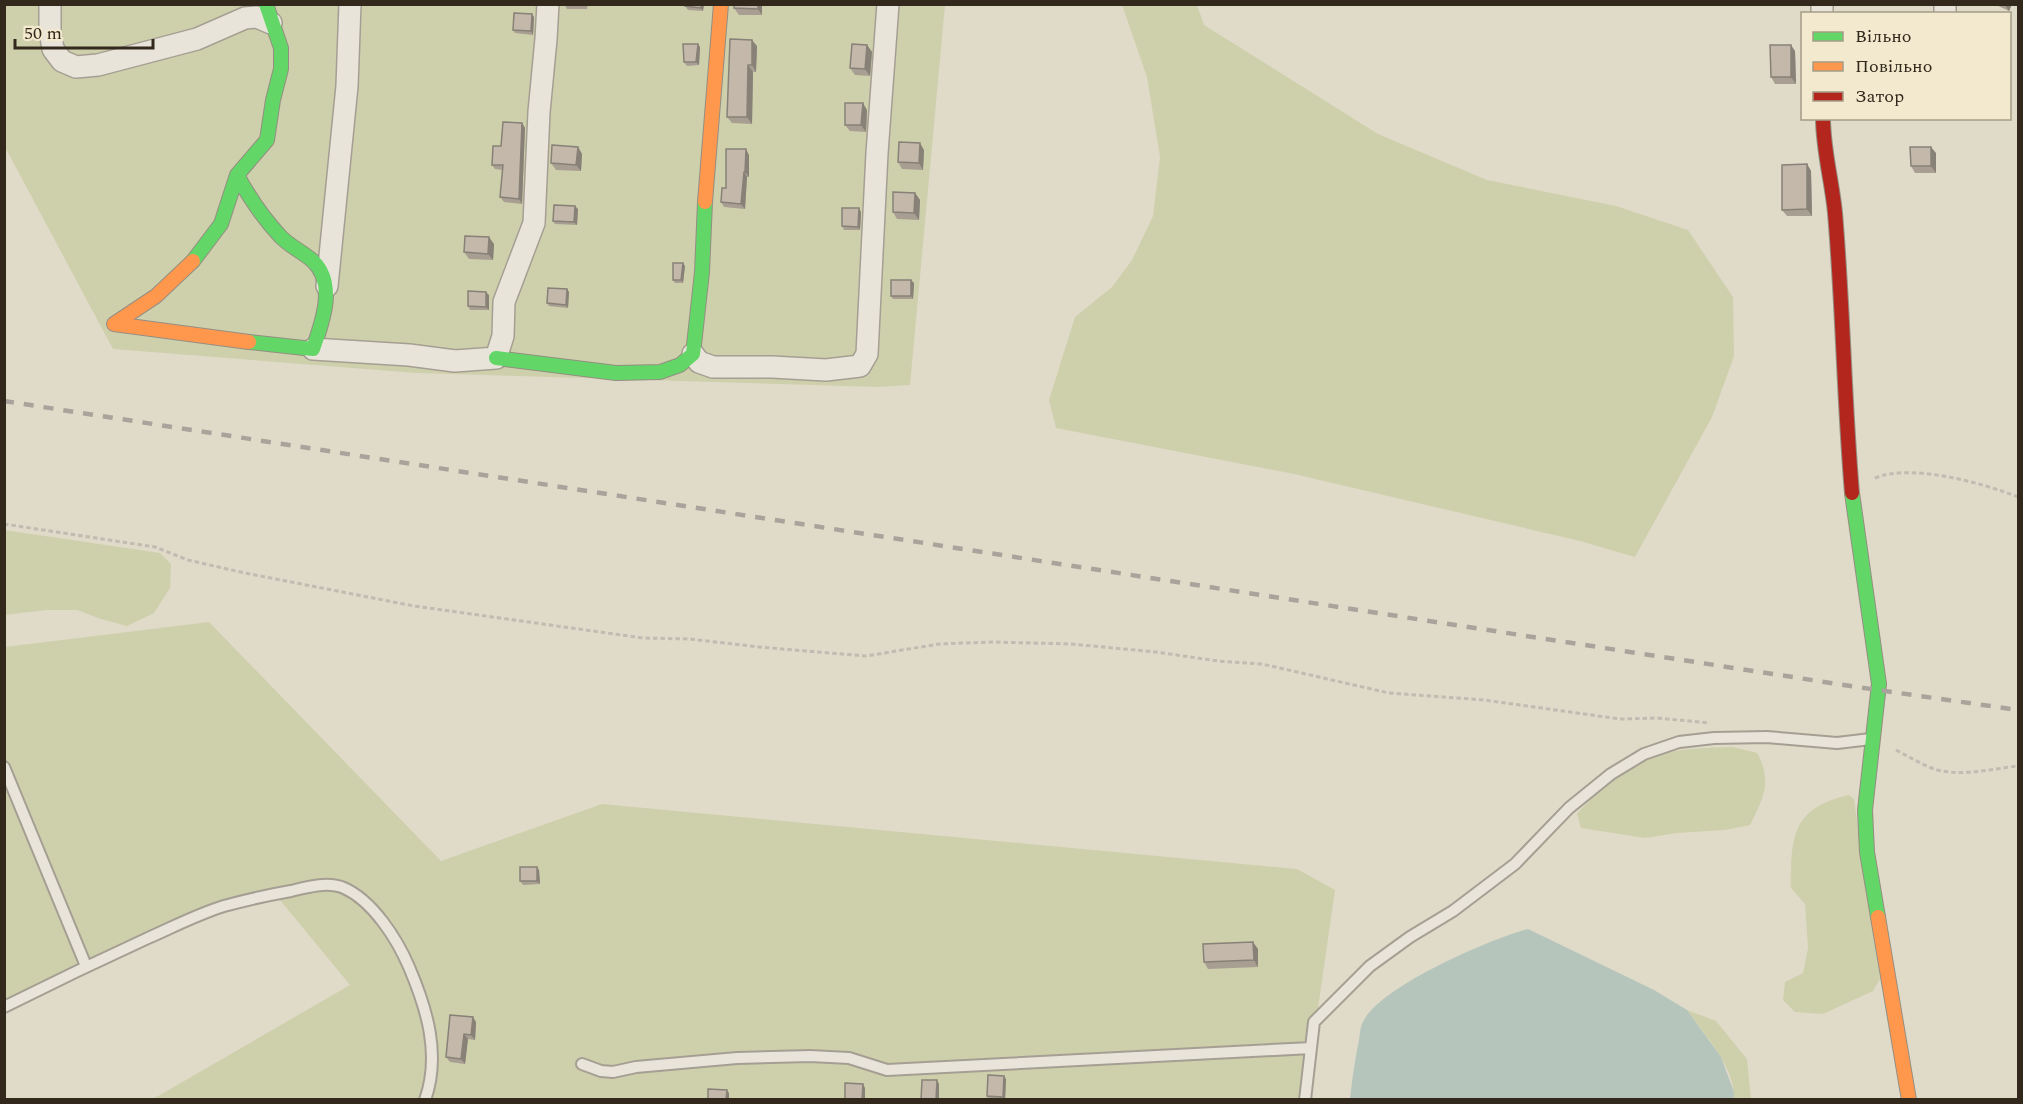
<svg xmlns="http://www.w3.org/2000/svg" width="2023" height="1104" font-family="Spectral,serif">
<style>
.green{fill:#ced0ac}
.water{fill:#b5c5bb}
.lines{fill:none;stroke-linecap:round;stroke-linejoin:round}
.lane-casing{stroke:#a59f93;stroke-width:14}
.street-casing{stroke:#a59f93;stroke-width:24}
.fast-casing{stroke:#948e83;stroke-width:16}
.slow-casing{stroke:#948e83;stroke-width:16}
.jam-casing{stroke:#948e83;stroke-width:16}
.path{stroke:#c1bbb1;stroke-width:3;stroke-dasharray:4.5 3;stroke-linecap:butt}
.lane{stroke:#e8e4da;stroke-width:10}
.street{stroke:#e8e4da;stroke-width:21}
.fast{stroke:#63d668;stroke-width:14}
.slow{stroke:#ff974d;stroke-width:14}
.jam{stroke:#b3261e;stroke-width:14}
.rail{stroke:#a8a49b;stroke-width:4.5;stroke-dasharray:10 10;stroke-linecap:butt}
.wall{fill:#a89e92}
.shaded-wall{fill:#888177}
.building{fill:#c3b8aa;stroke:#888177;stroke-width:1.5}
</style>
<rect width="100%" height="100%" fill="#e0dac9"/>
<!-- green -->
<path class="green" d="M4,5H945L910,385L878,387L416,373L113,349L5,147Z
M1122,5H1197L1204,25L1378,134L1487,180L1616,206L1688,230L1733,297L1734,356L1712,417L1635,557L1580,541L1294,474L1056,428L1049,400L1075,317L1112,287L1132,260L1153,216L1160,157L1147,77Z
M4,530L160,553L171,564L170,588L154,613L127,626L101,619L77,610H46L5,615Z
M209,622L441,861L602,804L1297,869L1335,890L1305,1099H153L350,985L275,894L222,907L5,1007V647Z
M1733,747L1757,753C1773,781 1763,799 1750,825L1725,830L1677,833L1645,838L1581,828L1577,814C1596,792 1619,771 1646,759C1671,748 1706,748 1733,747Z
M1849,795L1854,799L1880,979L1873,991L1823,1014L1795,1012L1783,1000L1785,982L1803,973L1808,948L1805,904L1791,888C1791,836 1792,808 1849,795Z
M1687,1010L1716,1021L1747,1059L1751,1099H1734C1736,1069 1704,1034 1687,1010Z"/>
<!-- water -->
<path class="water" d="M1528,929L1654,990L1687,1010L1721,1057L1734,1092V1099H1350C1352,1079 1355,1060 1359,1040C1360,1035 1360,1027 1363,1022C1379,987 1490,939 1528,929Z"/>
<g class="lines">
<defs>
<path id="lane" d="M4,767L86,966
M4,1007C52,983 100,960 148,938C173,927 198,914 224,906C246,900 268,895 291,891C307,887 328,881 344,888C373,901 397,939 409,967C427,1009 441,1055 425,1100
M582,1064L601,1071L613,1072L636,1067L737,1058L810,1056L849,1058L887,1070L1311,1048
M1305,1100L1314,1022L1370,966L1410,937L1453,911L1515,864L1569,808L1611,774L1644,754L1679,742L1714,738L1767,737L1837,743L1871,739"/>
<path id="street" d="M50,4V31L53,49L62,61L76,67L98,65L197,39L245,18L257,17L271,23
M1822,4V14
M1945,4V14
M327,286L347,86L350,4
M313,349L409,355L455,361L496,358L503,336L504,302L534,223L539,112L546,39L548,4
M693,354L699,362L713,367H772L826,370L860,366L867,354L877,153L888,4"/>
<path id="fast" d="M237,175C249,197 263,218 280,236C289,246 303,252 313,261C337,284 322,323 313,349L249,342
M193,261L221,224L237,175L267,140L273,100L281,69V48L266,4
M496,358L616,373L660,372L680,365L693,354L702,272L705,202
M1852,493L1879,684L1865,810L1867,852L1878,917"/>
<path id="slow" d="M705,202L721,4
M193,261L156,296L114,324L249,342
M1878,917L1909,1100"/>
<path id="jam" d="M1823,118C1823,150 1832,181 1835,213C1843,306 1844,400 1852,493"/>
</defs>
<!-- lane casing -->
<use href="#lane" class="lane-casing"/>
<!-- street casing -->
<use href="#street" class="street-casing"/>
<!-- fast casing -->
<use href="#fast" class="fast-casing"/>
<!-- slow casing -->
<use href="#slow" class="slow-casing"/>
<!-- jam casing -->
<use href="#jam" class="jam-casing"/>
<!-- path -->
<path class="path" d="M1875,478C1911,463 1983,483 2018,497
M4,524L155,547L188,560L245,573L414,606L643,638L690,639L759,647L866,656L939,644L992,642L1071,644L1156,652L1218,661L1262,664L1389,693L1484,700L1620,719L1657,718L1710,723
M1896,750C1909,757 1921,764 1934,769C1960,777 1992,769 2018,766"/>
<!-- lane -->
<use href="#lane" class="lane"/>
<!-- street -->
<use href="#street" class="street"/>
<!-- fast -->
<use href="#fast" class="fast"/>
<!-- slow -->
<use href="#slow" class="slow"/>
<!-- jam -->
<use href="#jam" class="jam"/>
<!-- rail -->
<path class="rail" d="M4,401L1857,687L2018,710"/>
</g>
<!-- wall -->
<path class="wall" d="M564,4H588L587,9H567Z
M685,4H704L703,11L688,10L685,6Z
M762,4V15H739L734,8Z
M1994,4H2012L2009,11Z
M534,17L533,35L515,33L513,30Z
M867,45L872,52L870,76L855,75L850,68Z
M757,46L756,72H753L752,124L732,123L727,117Z
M700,47L699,65L687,66L684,62Z
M1795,51L1796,84H1775L1771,77Z
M867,110L866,132L850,131L845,125Z
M522,123L525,128L522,204L504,202L500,197L503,170L495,169L492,165L501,146Z
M578,147L582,154L581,171L556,170L551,163Z
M924,150L923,170L902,169L898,162Z
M1936,153V173H1915L1911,166Z
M749,155V177H747L745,209L724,207L721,202L726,188Z
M1807,164L1811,171L1812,216H1787L1782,210Z
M915,193L920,200L919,220L897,219L893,212Z
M578,209L577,225L555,224L553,221Z
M861,212L860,230H844L842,226Z
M494,244L493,260L469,259L464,252Z
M685,266L683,283H675L673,280Z
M914,283L913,299H893L891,296Z
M567,289L569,292L568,308L549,306L547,303Z
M489,295V310H470L468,306Z
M539,870L540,884L523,885L520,881Z
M1258,949V967L1208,969L1204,962Z
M450,1015L476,1022L475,1040L468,1039L465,1064L450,1062L446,1057Z
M1006,1079L1005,1100H989L987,1096Z"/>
<!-- shaded-wall -->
<path class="shaded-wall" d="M701,4H704L703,11L701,8Z
M758,4H762V15L758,9Z
M2005,4H2012L2009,11L2005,5Z
M532,14L534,17L533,35L531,31Z
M752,40L757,46L756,72L752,65Z
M698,44L700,47L699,65L696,62Z
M867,45L872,52L870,76L865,69Z
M1791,45L1795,51L1796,84L1791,77Z
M748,65L753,72L752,124L747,117Z
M863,103L867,110L866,132L861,125Z
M522,123L525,128L522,204L519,199Z
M920,143L924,150L923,170L919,163Z
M578,147L582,154L581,171L576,165Z
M1931,147L1936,153V173L1931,166Z
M746,149L749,155V177L745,172Z
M1807,164L1811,171L1812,216L1807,209Z
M744,172L747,177L745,209L741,204Z
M915,193L920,200L919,220L914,213Z
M575,206L578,209L577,225L574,222Z
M859,208L861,212L860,230L858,227Z
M489,237L494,244L493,260L488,254Z
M683,263L685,266L683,283L681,280Z
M911,280L914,283L913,299L911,296Z
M567,289L569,292L568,308L566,305Z
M486,292L489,295V310L486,307Z
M537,867L539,870L540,884L537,881Z
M1253,942L1258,949V967L1254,960Z
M473,1017L476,1022L475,1040L471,1035Z
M464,1034L468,1039L465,1064L461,1059Z
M1004,1076L1006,1079L1005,1100L1003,1097Z
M937,1080L939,1084V1100H936Z
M863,1084L865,1088V1100H862Z
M727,1090L729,1093V1100H726Z"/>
<!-- building -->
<path class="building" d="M685,4H701V8L685,6Z
M734,4H758V9L734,8Z
M514,13L532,14L531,31L513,30Z
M730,39L752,40V65H748L747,117H727Z
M683,44H698L696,62H684Z
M852,44L867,45L865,69L850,68Z
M1770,45H1791V77H1771Z
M845,103H863L861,125H845Z
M503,122L522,123L519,199L500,197L503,165H492L493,146H501Z
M899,142L920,143L919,163L898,162Z
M552,145L578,147L576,165L551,163Z
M1910,147H1931V166H1911Z
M726,149H746L745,172H744L741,204L721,202L722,188H726Z
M1807,164V209L1782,210V165Z
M893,192L915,193L914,213L893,212Z
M554,205L575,206L574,222L553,221Z
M842,208H859L858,227L842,226Z
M465,236L489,237L488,254L464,252Z
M673,263H683L681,280H673Z
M891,280H911V296H891Z
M548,288L567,289L566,305L547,303Z
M468,291L486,292V307L468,306Z
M520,867H537V881H520Z
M1253,942L1254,960L1204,962L1203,944Z
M450,1015L473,1017L471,1035L464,1034L461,1059L446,1057Z
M988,1075L1004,1076L1003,1097L987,1096Z
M922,1080H937L936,1100H921Z
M845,1083L863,1084L862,1100H845Z
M708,1089L727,1090L726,1100H708Z"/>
<!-- border -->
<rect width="2023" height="1104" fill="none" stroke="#32281c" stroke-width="12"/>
<!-- legend -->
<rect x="1801" y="12" width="210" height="108" fill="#f2e9ce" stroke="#a59c87" stroke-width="1.5"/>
<rect x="1813" y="32" width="30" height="9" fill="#63d668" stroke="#a59c87" stroke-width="1.5"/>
<text x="1855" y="42" font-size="18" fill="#32281c">Вільно</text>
<rect x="1813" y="62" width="30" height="9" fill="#ff974d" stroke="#a59c87" stroke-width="1.5"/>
<text x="1855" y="72" font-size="18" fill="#32281c">Повільно</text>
<rect x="1813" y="92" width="30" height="9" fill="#b3261e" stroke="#a59c87" stroke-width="1.5"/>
<text x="1855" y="102" font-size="18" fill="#32281c">Затор</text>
<!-- scale -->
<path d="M15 39v9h138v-9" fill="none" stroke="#32281c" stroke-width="3"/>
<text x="24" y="39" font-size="18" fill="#32281c" stroke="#f2e9ce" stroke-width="4.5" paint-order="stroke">50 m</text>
</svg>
